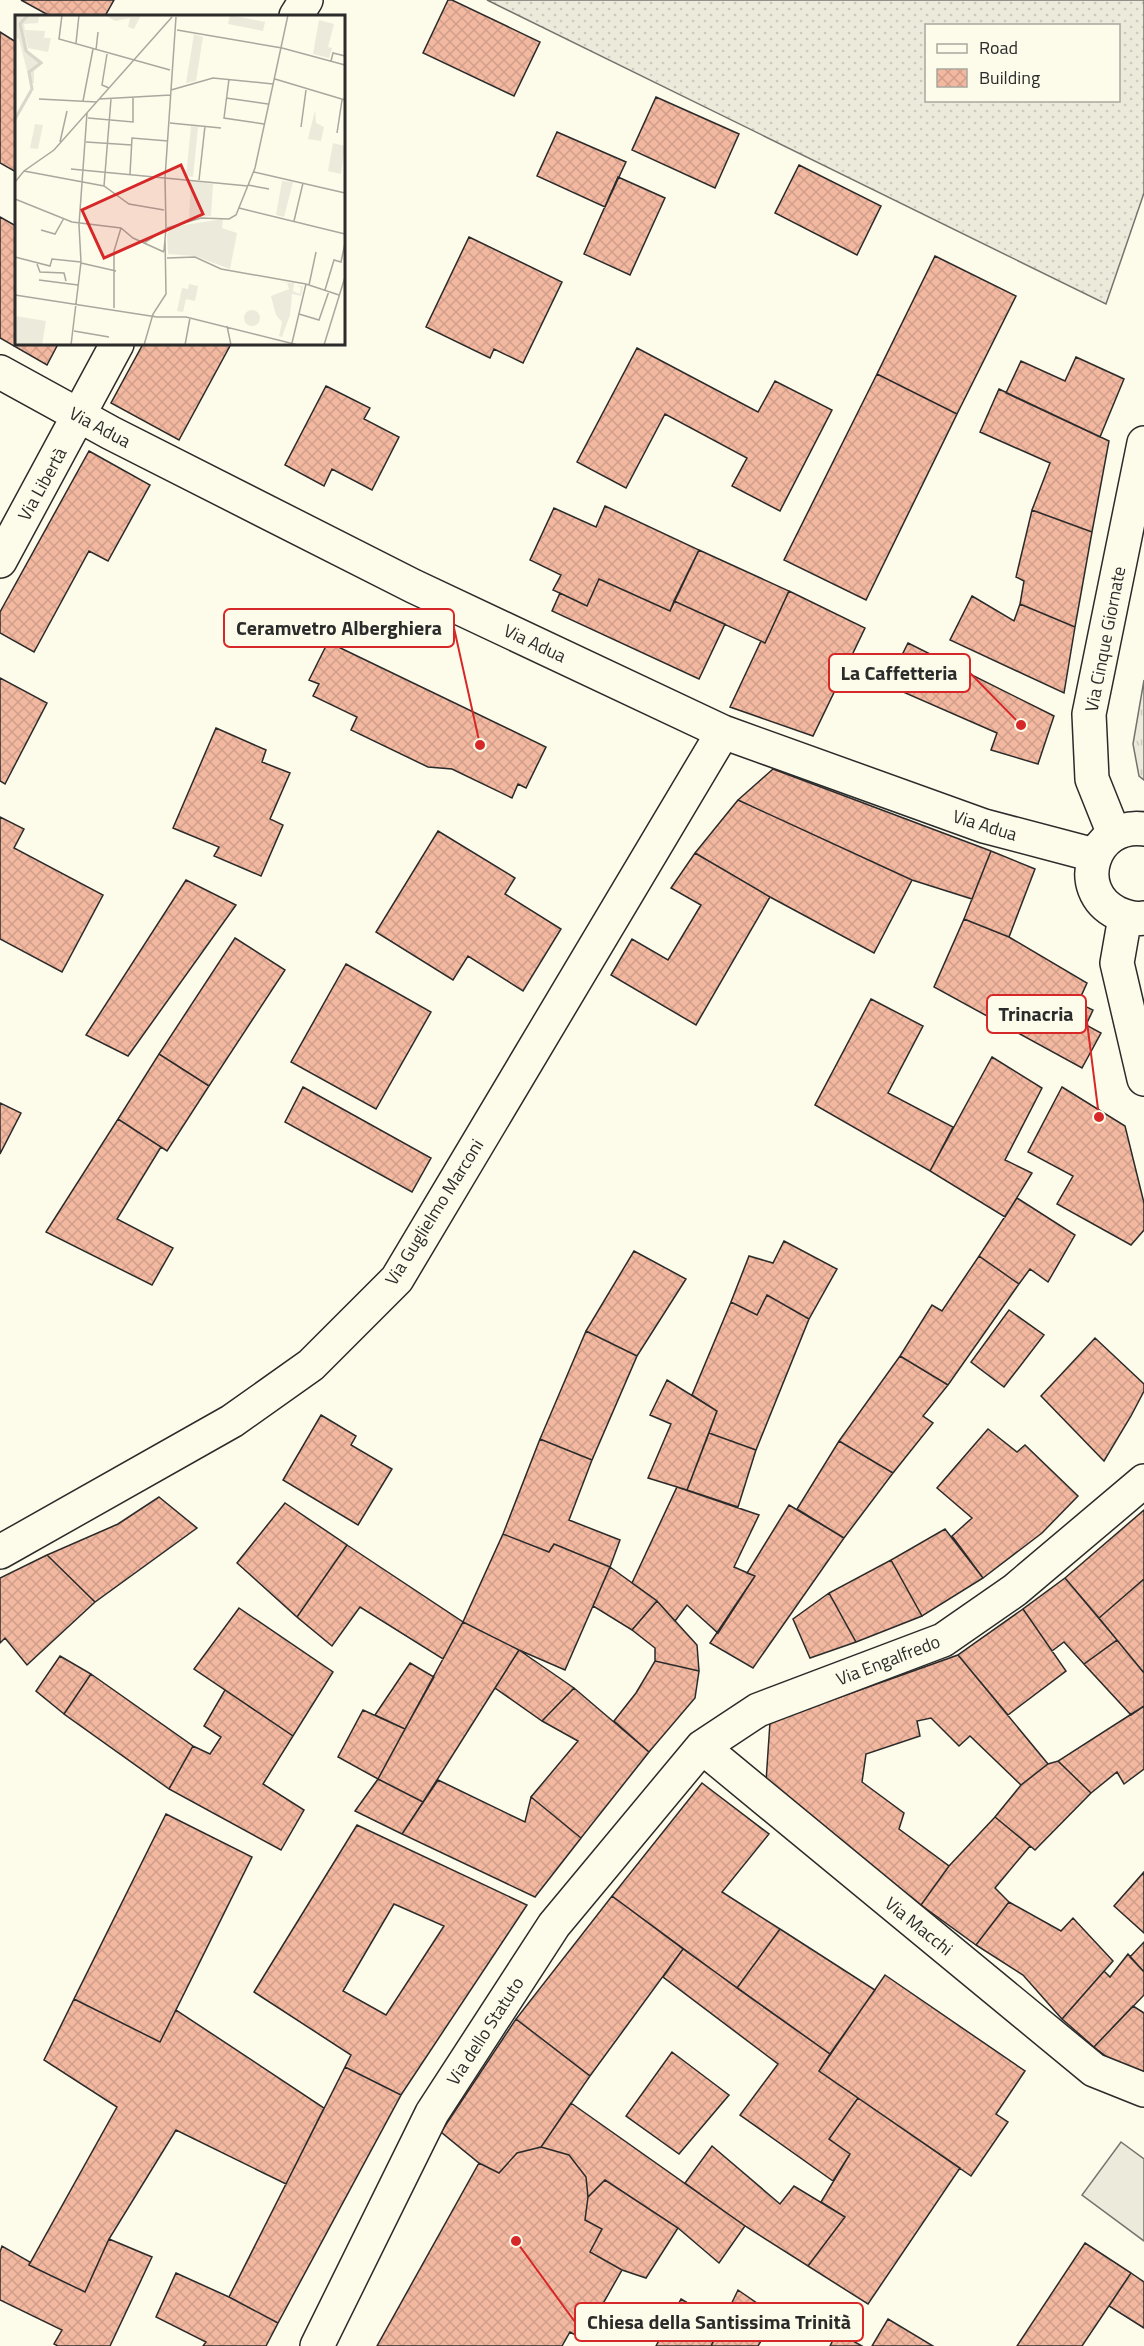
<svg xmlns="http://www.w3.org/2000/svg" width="1144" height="2346" font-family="'Titillium Web',sans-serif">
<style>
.grass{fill:url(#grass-dots);stroke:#74746e;stroke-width:1.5;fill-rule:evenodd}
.park{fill:url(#park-tufts);stroke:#74746e;stroke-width:1.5}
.pitch{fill:#ecebdb;stroke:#74746e;stroke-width:1.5}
.building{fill:url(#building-cross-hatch);stroke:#2b2b2b;stroke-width:1.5;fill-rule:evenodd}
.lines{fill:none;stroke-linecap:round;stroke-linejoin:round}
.street-casing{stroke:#2b2b2b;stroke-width:36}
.street{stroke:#fdfbea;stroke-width:33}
.labels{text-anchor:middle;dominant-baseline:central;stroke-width:4.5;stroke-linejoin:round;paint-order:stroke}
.street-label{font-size:18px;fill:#2b2b2b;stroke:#fdfbea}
.inset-river{fill:none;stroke:#d8d7c9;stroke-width:3}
.inset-road{fill:none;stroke:#a9a89e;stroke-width:1.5}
.view{fill:#d62828;fill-opacity:0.15;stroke:#d62828;stroke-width:3}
.inset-edge{fill:none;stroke:#2b2b2b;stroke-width:3}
.leader{fill:none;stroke:#d62828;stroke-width:2}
.callout-dot{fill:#d62828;stroke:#fdfbea;stroke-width:2}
.callout{fill:#fdfbea;stroke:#d62828;stroke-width:2}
.callout-label{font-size:20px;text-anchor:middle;font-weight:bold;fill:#2b2b2b}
</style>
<defs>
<pattern id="grass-dots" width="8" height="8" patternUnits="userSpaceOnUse" patternTransform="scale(1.5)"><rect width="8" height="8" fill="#ecebdb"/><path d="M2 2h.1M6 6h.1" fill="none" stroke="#cbcabc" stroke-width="1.8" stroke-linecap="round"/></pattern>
<pattern id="park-tufts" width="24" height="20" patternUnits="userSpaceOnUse" patternTransform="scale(1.5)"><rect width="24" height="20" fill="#ecebdb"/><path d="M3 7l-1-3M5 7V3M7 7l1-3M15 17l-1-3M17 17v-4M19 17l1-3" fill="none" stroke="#cbcabc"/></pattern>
<pattern id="building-cross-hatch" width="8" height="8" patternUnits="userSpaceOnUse" patternTransform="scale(1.5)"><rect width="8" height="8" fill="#f2b8a0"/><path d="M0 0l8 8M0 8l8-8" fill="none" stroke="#d09e8a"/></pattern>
</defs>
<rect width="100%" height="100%" fill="#fdfbea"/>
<!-- grass -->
<path class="grass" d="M487,0H1144V193L1106,304ZM926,26H1118V100H926Z"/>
<!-- park -->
<path class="park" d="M1144,680V780L1139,776L1133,744Z"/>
<!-- pitch -->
<path class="pitch" d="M1121,2142L1144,2159V2241L1082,2195Z"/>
<!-- building -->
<path class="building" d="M21,0H114L105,16H50Z
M448,0H452L540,42L514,96L423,53Z
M0,32L16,42V172L0,163Z
M656,97L739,134L715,188L632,150Z
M557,132L626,162L605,207L537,176Z
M799,165L881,206L857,255L775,213Z
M618,177L665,198L630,275L584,254Z
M0,217L16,226V344H58L47,365L0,338Z
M469,237L562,282L523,363L494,349L490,358L426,327Z
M935,256L1016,296L957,414L877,374Z
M143,344H231L179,440L111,403Z
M637,348L758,412L775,381L832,410L780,511L732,486L747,458L665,414L626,488L577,462Z
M1076,357L1124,379L1100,437L1006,393L1021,361L1065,381Z
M877,374L957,414L866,600L784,560Z
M326,386L370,408L364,419L399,437L372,490L332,469L324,486L285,465Z
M999,389L1109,441L1092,532L1032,510L1050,463L980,432Z
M89,451L150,485L108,561L89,551L34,652L0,633V612Z
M605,506L699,550L670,611L599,579L587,606L553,590L561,575L530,560L554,508L596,527Z
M1032,510L1092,532L1075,627L1020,604L1024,581L1016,577Z
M699,550L789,591L765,643L674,601Z
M599,579L670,611L674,601L725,624L699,679L552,611L560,593L587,606Z
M789,591L865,628L813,736L730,707L761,641L765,643Z
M972,596L1014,621L1020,604L1075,627L1064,693L950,640Z
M328,642L546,747L526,788L518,784L512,798L452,769L428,767L351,730L357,717L313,696L319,684L309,680Z
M908,643L1054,716L1038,764L991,750L997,733L887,685Z
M0,678L47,703L5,784L0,781Z
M216,728L266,750L262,762L290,773L270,819L283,825L261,876L214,856L219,847L173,828Z
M773,769L991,851L972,899L912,880L738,800Z
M738,800L912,880L874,953L770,897L695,853Z
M0,817L24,829L14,848L103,895L62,972L0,939Z
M438,831L515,878L505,894L561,929L523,991L468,956L453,980L376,932Z
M991,851L1035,869L1009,937L964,919Z
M695,853L770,897L696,1025L611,975L632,939L668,960L701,905L671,888Z
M186,880L236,905L128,1056L86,1035Z
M964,919L1009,937L1087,983L1078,1003L1093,1010L1086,1025L1101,1033L1082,1068L934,987Z
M235,938L285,970L209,1086L159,1054Z
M346,964L431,1012L376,1109L291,1062Z
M871,999L923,1026L888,1093L953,1127L930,1171L815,1105Z
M159,1054L209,1086L167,1151L118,1119Z
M992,1057L1042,1088L1005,1160L1032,1173L1005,1217L930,1171Z
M303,1087L431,1158L412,1192L285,1122Z
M1062,1087L1125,1126L1144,1203V1230L1131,1245L1057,1204L1073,1176L1028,1152Z
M0,1103L21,1113L0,1154Z
M118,1119L161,1147L117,1219L173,1248L152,1285L46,1232Z
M1017,1198L1075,1235L1048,1282L1030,1269L1019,1284L979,1256Z
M784,1241L837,1269L809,1319L767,1295L757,1315L731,1302L749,1256L773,1263Z
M634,1251L686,1279L637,1356L586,1331Z
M979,1256L1019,1284L948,1385L900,1356L932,1305L942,1311Z
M767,1295L809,1319L756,1450L709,1433L717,1411L692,1395L731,1302L757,1315Z
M1009,1310L1044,1335L1004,1387L971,1362Z
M586,1331L637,1356L592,1460L540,1439Z
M1095,1338L1144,1384V1391L1131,1416L1104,1461L1041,1396Z
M900,1356L948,1385L923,1416L933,1423L893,1473L839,1441Z
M667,1380L717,1411L687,1490L648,1478L671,1424L650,1415Z
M321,1415L356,1436L351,1445L392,1469L358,1525L283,1480Z
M988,1429L1017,1452L1025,1445L1078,1496L1042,1533L983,1578L952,1536L972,1518L937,1488Z
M709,1433L756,1450L738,1507L687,1490Z
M540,1439L592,1460L569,1520L620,1540L610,1567L554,1544L549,1552L503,1534Z
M839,1441L893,1473L844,1538L797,1509Z
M677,1487L759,1515L734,1567L755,1576L718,1633L687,1605L675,1621L657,1601L632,1583Z
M159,1497L197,1528L95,1602L47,1555L118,1524Z
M285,1503L347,1545L297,1617L237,1563Z
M789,1505L844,1538L753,1668L710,1643L755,1576L747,1573Z
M1144,1510V1579L1099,1618L1065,1578Z
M945,1529L983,1578L922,1616L891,1560Z
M503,1534L549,1552L554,1544L610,1567L565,1670L519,1650L463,1622Z
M347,1545L463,1622L443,1659L360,1607L332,1646L297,1617Z
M47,1555L95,1602L27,1665L5,1638L0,1643V1578Z
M891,1560L922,1616L856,1642L829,1593Z
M610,1567L657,1601L632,1630L593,1606Z
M1065,1578L1117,1640L1084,1664L1064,1642L1052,1651L1023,1609Z
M1144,1579V1673L1099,1618Z
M829,1593L856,1642L810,1658L793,1619Z
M657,1601L697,1645L699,1671L655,1661V1648L632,1630Z
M239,1608L333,1672L293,1736L194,1669Z
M1023,1609L1066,1671L1008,1715L958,1655Z
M463,1622L519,1650L423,1802L378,1779Z
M1117,1640L1144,1673V1706L1131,1715L1084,1664Z
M519,1650L574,1688L542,1721L495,1688Z
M958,1655L1048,1764L1021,1785L970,1736L959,1746L931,1718L917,1721L920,1736L866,1754L862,1782L904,1813L899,1829L949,1866L921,1905L766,1782L770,1722Z
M60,1656L91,1674L64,1714L36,1691Z
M655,1661L699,1671L695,1698L649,1752L614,1721L636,1693Z
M410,1663L434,1677L405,1729L375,1715Z
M91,1674L193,1746L169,1789L64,1714Z
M574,1688L649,1752L581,1838L531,1797L578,1741L542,1721Z
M225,1690L293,1736L263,1784L304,1810L281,1850L169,1789L193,1746L210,1754L221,1737L204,1726Z
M1144,1706V1769L1124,1784L1117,1772L1091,1793L1058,1761Z
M363,1710L405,1729L378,1779L338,1757Z
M1058,1761L1091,1793L1035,1850L995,1817L1021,1785L1048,1764Z
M378,1779L423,1802L402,1834L355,1811Z
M438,1780L525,1822L531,1797L581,1838L535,1897L402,1834Z
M702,1783L769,1834L722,1892L780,1929L737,1988L612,1896Z
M166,1814L252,1857L160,2042L74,1999Z
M995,1817L1030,1846L995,1888L1009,1902L976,1945L921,1905L949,1866Z
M357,1825L527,1905L401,2095L345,2067L351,2055L254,1992ZM394,1904L444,1926L386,2015L343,1991Z
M1144,1872V1933L1114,1906Z
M612,1896L683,1949L590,2076L516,2019Z
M1009,1902L1061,1931L1073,1918L1113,1961L1062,2019L1023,1975L976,1945Z
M780,1929L875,1990L830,2054L737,1988Z
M1144,1942V1972L1130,1957Z
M683,1949L830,2054L819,2071L858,2098L829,2139L850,2154L833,2181L740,2115L778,2064L663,1977Z
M1128,1954L1144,1972V1995L1094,2047L1062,2019L1104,1971L1110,1977Z
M885,1975L1025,2071L996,2114L1008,2122L971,2176L819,2071Z
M74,1999L160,2042L176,2010L324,2108L286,2184L176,2130L109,2239L85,2292L29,2265L117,2107L44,2060Z
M1133,2006L1144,2013V2078L1129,2074L1094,2047Z
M516,2019L590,2076L541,2147L517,2153L499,2173L479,2163L441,2132Z
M672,2052L729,2095L679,2154L626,2116Z
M345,2067L401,2095L278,2323L229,2297Z
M858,2098L960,2168L868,2304L808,2266L845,2217L821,2202L850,2154L829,2139Z
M571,2103L745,2226L719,2263L678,2228L605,2180L588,2197L586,2177L569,2155L541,2147Z
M712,2146L780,2204L794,2186L845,2217L808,2266L745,2226L685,2183Z
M541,2147L569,2155L586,2177L588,2197L585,2220L602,2229L590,2252L622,2270L583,2339L570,2332L562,2346H377L479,2163L499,2173L517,2153Z
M605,2180L678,2228L646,2278L622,2270L590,2252L602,2229L585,2220L588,2197Z
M109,2239L152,2257L110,2346H58L54,2344L62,2330L0,2300V2252L2,2246L30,2262L29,2265L85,2292Z
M1085,2243L1131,2273L1082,2346H1017Z
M176,2273L229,2297L278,2323L266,2346H203L206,2342L156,2317Z
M1131,2273L1144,2282V2328L1109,2306Z
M738,2290L776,2316L758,2346H711Z
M681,2299L723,2324L711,2346H656Z
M888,2319L933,2346H872Z
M837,2332L862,2346H830Z"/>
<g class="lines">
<defs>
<path id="street" d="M296,16L306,0
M0,372L111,433L413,586L723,732L984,826L1094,855
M0,561L117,344
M1144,829C1093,822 1071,890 1117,913C1126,917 1134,920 1144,918
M1114,834L1092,779L1089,714L1144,443
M1125,917L1117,963L1144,1079
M0,1552L232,1421L311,1365L397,1279L723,732
M702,1747L1094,2070L1144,2090
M317,2346L432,2113L554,1925L702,1747L758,1710L943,1640L1015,1590L1144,1481"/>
</defs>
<!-- street casing -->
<use href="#street" class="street-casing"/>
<!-- street -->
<use href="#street" class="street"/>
</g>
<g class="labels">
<!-- street labels -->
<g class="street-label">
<text transform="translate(100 427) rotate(28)">Via Adua</text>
<text transform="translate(42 484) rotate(-61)">Via Libertà</text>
<text transform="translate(1105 639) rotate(-79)">Via Cinque Giornate</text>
<text transform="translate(535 643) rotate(25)">Via Adua</text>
<text transform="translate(985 825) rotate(17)">Via Adua</text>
<text transform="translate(434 1212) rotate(-58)">Via Guglielmo Marconi</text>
<text transform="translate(888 1660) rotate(-21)">Via Engalfredo</text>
<text transform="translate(919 1926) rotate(39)">Via Macchi</text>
<text transform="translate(485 2031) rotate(-57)">Via dello Statuto</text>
</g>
</g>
<!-- overview -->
<g transform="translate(15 15)">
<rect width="330" height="330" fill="#fdfbea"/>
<path d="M90,0H126L119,14L113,12L115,3L100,6ZM215,0L250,7L248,16L213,9ZM10,15L30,16L29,23H36L33,37L13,33ZM179,19L188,22L181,66L171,68ZM300,95L301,108L309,112L306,126L293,124ZM20,109L28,110L23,134L15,133ZM176,111L183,112L178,162L171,161ZM318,128L330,131L326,159L313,156ZM176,166L198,169L196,201L174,203ZM267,166L278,167L269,202L261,200ZM0,301L31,306L27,330L0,329Z" fill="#ecebdb"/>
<path d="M0,0H24L23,8L9,9L13,36L28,47L19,56V68H15L4,24L0,23Z" fill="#ecebdb"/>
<path d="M208,204L207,213L222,218L215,254L180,241L153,239L152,220L156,212ZM229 303a8 8 0 1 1 16 0a8 8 0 1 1-16 0Z" fill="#ecebdb"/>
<path d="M261,267L279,268L278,276L285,279L286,272L280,271H288L286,281L277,279L275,300L267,322L264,321L267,307L261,300L256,281L274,274L272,268ZM174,269L183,271L180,286L171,284L168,297L162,296L167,273L173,274Z" fill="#ecebdb"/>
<path d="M304,5L319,9L313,32L317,33L314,43L298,39Z" fill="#ecebdb"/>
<path class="inset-river" d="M0,104L17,74L14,57L26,48L11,36L5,9L13,0"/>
<path class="inset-road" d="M47,0L44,24L155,55M162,15L267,33L330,50M61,28L64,0M81,35L83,17M92,39L87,70L94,73M316,46L318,38L330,41M214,64L209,103L249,109M260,64L330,85M156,75L198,63L258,69M211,83L253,89M24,84L82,87M84,84L156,80M68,86L78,34M73,103L118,107V83M155,108L206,113M286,112L291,75M322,118L327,85M45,127L52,96M71,127L117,130M56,154L233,171M9,156L89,171L114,189L149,195M239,157L330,178M115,159L117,123L153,126M184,165L190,111M0,167L9,156L39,135L157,2M233,170L254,174M89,171L96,84M0,184L57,207L106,213L118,223L149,237M224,193L330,219M279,206L288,168M151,213L150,163L161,2M152,213L186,203L214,204L221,200L240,153L273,0M26,215L40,219L49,203M129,228L149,215M149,236L151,213L150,217M0,242L35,251L37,244L66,247M152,243L180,242L206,254L291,269L324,280M66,248L101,256M22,249L25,257L49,258L51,266M24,265L63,270M294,270L301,237M310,275L319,245L326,247L330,228M0,280L142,302H171L283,330M99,293V236L106,213M284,299L304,305L314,276M212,311L216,330M59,316L94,322M277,328L291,269M56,330L66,247L64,210L72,98M129,330L138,299L151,279L150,223M170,330L175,303M309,330L330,262"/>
<path class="view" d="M166,150L188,199L89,243L67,195Z"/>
<rect width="330" height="330" class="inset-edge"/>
</g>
<!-- callouts -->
<path class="leader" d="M480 745L454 628M1021 725L970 673M1099 1117L1086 1014M516 2241L575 2322"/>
<g class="callout-dot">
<circle cx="480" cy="745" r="6"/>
<circle cx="1021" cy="725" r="6"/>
<circle cx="1099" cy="1117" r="6"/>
<circle cx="516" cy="2241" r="6"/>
</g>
<g class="callout">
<rect x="224" y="609" width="230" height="38" rx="6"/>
<rect x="829" y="654" width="141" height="38" rx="6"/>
<rect x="987" y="995" width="99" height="38" rx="6"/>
<rect x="575" y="2303" width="288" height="38" rx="6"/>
</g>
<g class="callout-label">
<text x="339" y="635">Ceramvetro Alberghiera</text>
<text x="899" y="680">La Caffetteria</text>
<text x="1036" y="1021">Trinacria</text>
<text x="719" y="2329">Chiesa della Santissima Trinità</text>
</g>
<!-- legend -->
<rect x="925" y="24" width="195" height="78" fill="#fdfbea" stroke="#a9a89e" stroke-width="1.5"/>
<rect x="937" y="44" width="30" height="9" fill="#fdfbea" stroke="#a9a89e" stroke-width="1.5"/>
<text x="979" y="54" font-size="18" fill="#2b2b2b">Road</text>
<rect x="937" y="69" width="30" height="18" fill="url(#building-cross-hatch)" stroke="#a9a89e" stroke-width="1.5"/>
<text x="979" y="84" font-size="18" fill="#2b2b2b">Building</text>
</svg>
